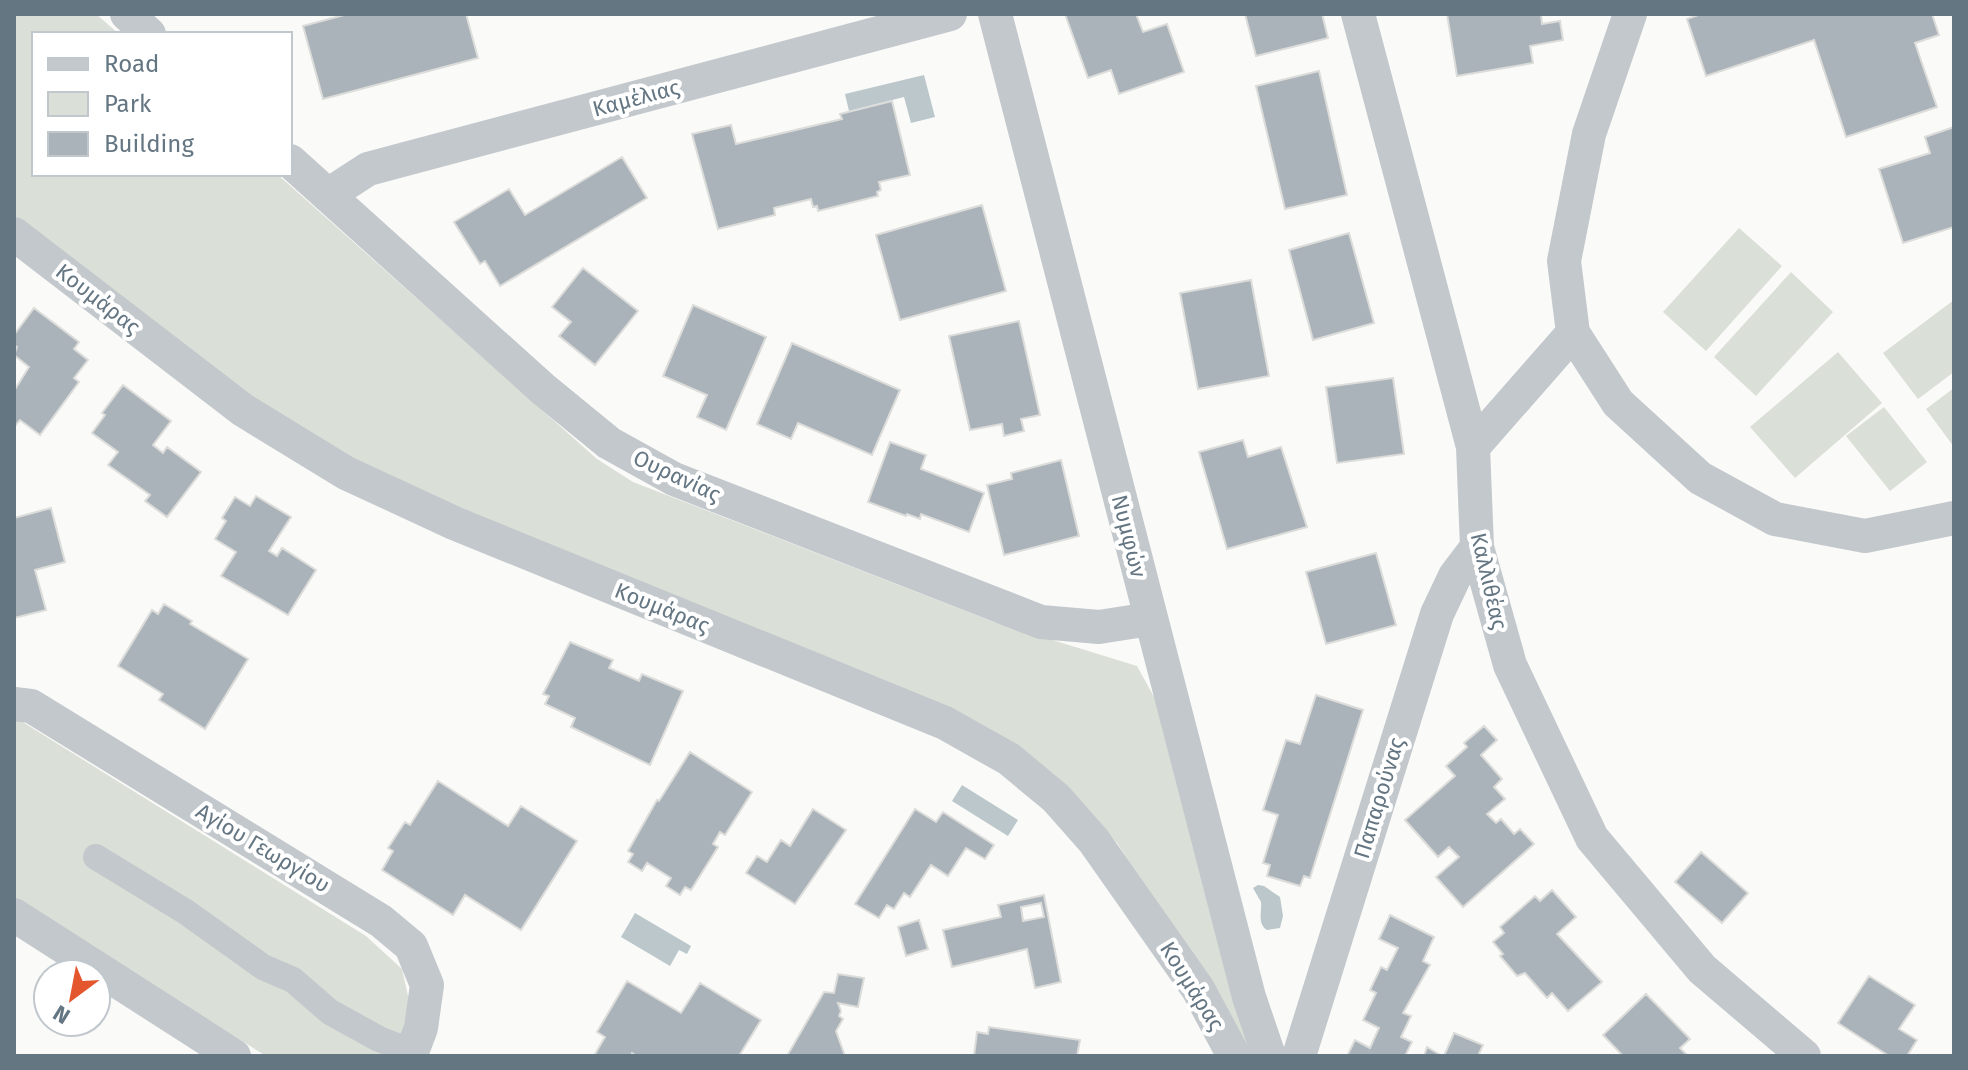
<svg xmlns="http://www.w3.org/2000/svg" width="1968" height="1070" font-family="'Fira Sans',sans-serif">
<style>
.green{fill:#dadfd7}
.water{fill:#bbc7cb}
.building{fill:#aab3b9;stroke:#dcdcda;stroke-width:2;fill-rule:evenodd}
.lines{fill:none;stroke-linecap:round;stroke-linejoin:round}
.pedestrian{stroke:#c3c8cc;stroke-width:26}
.minor{stroke:#c3c8cc;stroke-width:34}
.labels{text-anchor:middle;dominant-baseline:central;stroke-width:8;stroke-linejoin:round;paint-order:stroke}
.street-label{font-size:22px;fill:#657683;stroke:#fff}
</style>
<rect width="100%" height="100%" fill="#fafaf8"/>
<!-- green -->
<path class="green" d="M14,14H96L119,34H34V174H277L597,459L633,482L994,622L1137,666L1159,706L1253,1056H1247L1205,980L1117,843L1054,774L1004,741L356,466C234,398 125,303 14,217Z
M1739,228L1782,266L1706,351L1663,312Z
M1791,272L1833,312L1756,396L1714,357Z
M1954,300V372L1918,399L1883,353Z
M1838,352L1882,403L1795,478L1750,427Z
M1954,388V447L1926,409Z
M1884,407L1927,462L1890,491L1846,436Z
M14,721H21L366,936L402,969L410,1005L401,1039L382,1056H266L14,898Z"/>
<!-- water -->
<path class="water" d="M924,75L935,117L911,123L904,97L849,111L845,94Z
M962,785L1018,820L1008,836L952,801Z
M1258,885L1264,886L1280,897L1283,916L1280,928L1267,930C1257,923 1262,913 1261,902L1253,888Z
M635,913L691,946L687,954L679,950L670,966L621,937Z"/>
<!-- building -->
<path class="building" d="M348,14H466L478,58L323,99L303,26Z
M1065,14H1136L1143,32L1167,24L1184,72L1119,94L1111,70L1088,78Z
M1245,14H1322L1328,38L1256,56Z
M1447,14H1541L1542,24L1560,21L1563,40L1530,46L1533,63L1457,76Z
M1701,14H1932L1939,35L1915,43L1937,107L1846,137L1814,40L1706,76L1687,19Z
M1319,71L1347,195L1285,209L1256,86Z
M892,101L910,175L879,182L881,190L877,192L878,196L818,211L817,206L813,207L811,199L774,208L775,215L718,229L692,134L731,125L736,144L842,119L840,114Z
M1954,127V227L1903,243L1879,169L1930,153L1925,137Z
M622,157L647,198L500,286L485,261L480,264L454,222L509,189L525,215Z
M982,205L1006,291L900,320L876,235Z
M1349,233L1374,323L1313,340L1289,250Z
M583,268L638,311L595,365L559,336L571,322L552,307Z
M1251,280L1269,376L1198,389L1180,293Z
M693,305L766,337L726,430L697,417L707,395L663,376Z
M34,308L79,342L74,349L88,360L74,378L79,382L40,435L20,420L14,427V391L29,367L14,355L17,347L14,345V335Z
M1019,321L1040,415L1021,419L1024,431L1004,436L1002,424L970,430L949,336Z
M792,343L900,390L872,455L798,423L791,439L757,424Z
M1393,378L1404,454L1337,463L1326,387Z
M123,385L171,421L153,445L163,453L167,447L201,472L167,517L145,501L150,495L108,465L118,452L92,433L105,415L102,413Z
M1243,440L1248,457L1281,447L1307,527L1227,549L1199,452Z
M890,442L926,455L921,469L984,493L969,532L921,514L920,519L907,514L906,516L868,502Z
M1061,460L1079,536L1004,555L987,485L1012,479L1011,473Z
M256,496L291,517L269,551L277,556L282,548L316,570L288,615L221,576L236,552L215,539L226,521L222,518L235,497L250,506Z
M51,508L65,562L35,570L46,610L14,618V518Z
M1376,553L1396,625L1326,644L1306,572Z
M164,604L192,621L190,624L248,659L205,729L159,700L163,694L118,666L152,610L158,614Z
M570,642L613,660L609,668L639,681L642,674L683,691L650,765L571,727L575,718L545,704L549,696L543,694Z
M1316,695L1363,710L1310,878L1304,876L1300,886L1267,876L1270,865L1263,863L1278,815L1263,810L1286,740L1300,744Z
M1484,726L1497,740L1481,755L1502,779L1494,787L1505,799L1487,814L1496,823L1501,819L1514,834L1520,829L1534,844L1463,907L1436,877L1459,857L1449,847L1438,857L1405,820L1455,776L1446,766L1467,747L1464,743Z
M690,752L752,792L725,835L720,832L713,844L718,847L691,890L685,887L680,895L666,886L671,878L647,863L642,871L628,862L633,854L628,851L657,800L659,801Z
M438,781L508,826L521,806L577,841L521,930L465,895L453,915L382,870L393,851L388,848L405,822L410,825Z
M813,809L846,830L795,904L746,873L757,856L767,862L781,840L790,846Z
M915,809L936,822L943,812L994,845L985,859L966,848L948,876L931,865L910,897L904,893L894,909L887,905L879,918L855,904Z
M1701,852L1748,893L1722,923L1675,882Z
M1552,890L1576,917L1557,934L1602,982L1568,1011L1552,993L1547,998L1525,973L1517,976L1500,956L1503,954L1493,942L1504,933L1500,927L1535,896L1540,901Z
M1044,895L1061,982L1035,988L1027,949L952,967L943,930L1001,917L998,905ZM1041,903L1044,917L1023,921L1021,907Z
M1390,915L1434,937L1423,961L1430,965L1403,1013L1411,1016L1401,1037L1412,1042L1405,1056H1347L1355,1040L1370,1048L1379,1028L1363,1020L1376,993L1370,990L1381,967L1387,970L1398,948L1379,939Z
M919,920L928,949L906,956L898,927Z
M838,974L864,978L858,1007L838,1003L841,1011L839,1016L843,1019L836,1031L845,1056H787L824,992L834,993Z
M1869,976L1915,1005L1899,1029L1917,1040L1907,1056H1889L1838,1023Z
M627,981L681,1013L700,983L761,1020L739,1056H637L632,1053L631,1056H594L605,1037L597,1032Z
M1646,994L1690,1039L1680,1048L1688,1056H1623L1603,1035Z
M989,1027L1080,1040L1077,1056H974L977,1032L988,1034Z
M1454,1033L1483,1045L1478,1056H1444Z
M1427,1047L1442,1056H1424Z"/>
<g class="lines">
<!-- pedestrian -->
<path class="pedestrian" d="M96,857L186,912L263,967L293,980L330,1012L379,1039L412,1052"/>
<!-- minor -->
<path class="minor" d="M127,14L149,34
M995,14L1249,997L1269,1056
M1358,14L1473,447L1477,547L1510,665L1592,838L1702,969L1804,1056
M1630,14L1589,134L1564,261L1573,333L1618,403L1700,478L1775,519L1865,536L1954,518
M290,161L543,389L609,443L674,479L1041,622L1099,627L1150,619
M328,195L368,169L950,14
M14,234L243,410L346,473L454,523L945,723L1009,759L1056,798L1094,841L1198,989L1234,1056
M1473,447L1573,333
M14,704L31,706L381,921L411,946L427,985L421,1028L412,1052L408,1056
M14,915L234,1056
M1299,1056L1437,614L1455,576L1477,547"/>
</g>
<g class="labels">
<!-- street labels -->
<g class="street-label">
<text transform="translate(636 98) rotate(-15)">Καμέλιας</text>
<text transform="translate(98 299) rotate(38)">Κουμάρας</text>
<text transform="translate(677 476) rotate(25)">Ουρανίας</text>
<text transform="translate(1129 536) rotate(76)">Νυμφών</text>
<text transform="translate(1489 581) rotate(77)">Καλλιθέας</text>
<text transform="translate(662 608) rotate(22)">Κουμάρας</text>
<text transform="translate(1379 798) rotate(-73)">Παπαρούνας</text>
<text transform="translate(263 848) rotate(31)">Αγίου Γεωργίου</text>
<text transform="translate(1192 986) rotate(58)">Κουμάρας</text>
</g>
</g>
<!-- border -->
<rect width="1968" height="1070" fill="none" stroke="#657683" stroke-width="32"/>
<!-- legend -->
<rect x="32" y="32" width="260" height="144" fill="#ffffff" stroke="#c1c8cd" stroke-width="2"/>
<rect x="48" y="58" width="40" height="12" fill="#c3c8cc" stroke="#c1c8cd" stroke-width="2"/>
<text x="104" y="72" font-size="24" fill="#657683">Road</text>
<rect x="48" y="92" width="40" height="24" fill="#dadfd7" stroke="#c1c8cd" stroke-width="2"/>
<text x="104" y="112" font-size="24" fill="#657683">Park</text>
<rect x="48" y="132" width="40" height="24" fill="#aab3b9" stroke="#c1c8cd" stroke-width="2"/>
<text x="104" y="152" font-size="24" fill="#657683">Building</text>
<!-- north arrow -->
<g transform="translate(72 998) rotate(212)"><circle r="38" fill="#ffffff" stroke="#c1c8cd" stroke-width="2"/>
<path d="M0-6L14 30L0 20L-14 30Z" fill="#e4572e"/>
<text y="-12" font-size="22" font-weight="bold" text-anchor="middle" fill="#657683">N</text>
</g>
</svg>
